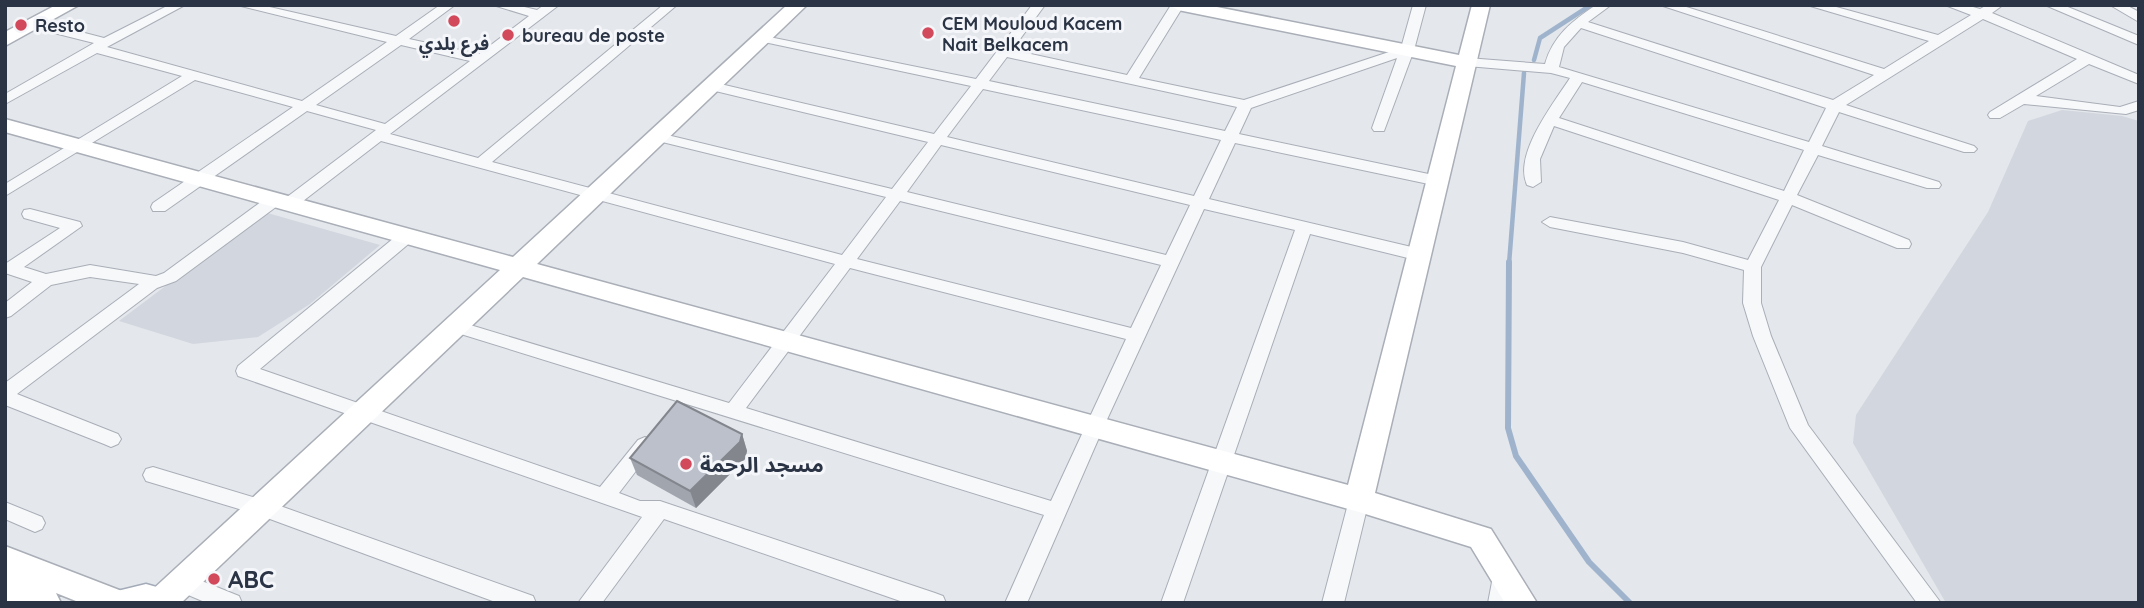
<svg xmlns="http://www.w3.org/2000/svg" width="2144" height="608" font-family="Quicksand,'Noto Sans Arabic',sans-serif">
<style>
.built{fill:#d2d6de}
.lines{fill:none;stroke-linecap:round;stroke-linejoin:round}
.stream-far1{stroke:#9fb4cc;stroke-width:4.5}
.stream{stroke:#9fb4cc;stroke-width:6}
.street-casing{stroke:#a9aeb7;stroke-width:2}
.secondary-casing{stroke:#a9aeb7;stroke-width:3}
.primary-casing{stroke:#a3abb8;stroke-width:3}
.street{fill:#f7f8fa;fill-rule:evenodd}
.secondary{fill:#fff;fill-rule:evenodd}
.primary{fill:#fff;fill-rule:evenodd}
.wall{fill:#a1a5ae}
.shaded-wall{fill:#83868d}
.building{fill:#bbc0ca;stroke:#83868d;stroke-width:2}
.poi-dot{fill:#d1495b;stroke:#f4f6f9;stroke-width:2.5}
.labels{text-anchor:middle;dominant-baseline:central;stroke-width:6;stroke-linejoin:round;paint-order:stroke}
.far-poi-label{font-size:18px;font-weight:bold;fill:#2b3445;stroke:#f4f6f9;text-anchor:start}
.poi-label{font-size:21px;font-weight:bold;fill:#2b3445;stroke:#f4f6f9;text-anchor:start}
.near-poi-label{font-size:24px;font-weight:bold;fill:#2b3445;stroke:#f4f6f9;text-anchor:start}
</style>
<rect width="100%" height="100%" fill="#e4e7ec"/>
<!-- built -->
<path class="built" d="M2062,110L2122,116L2139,121V603H1946L1853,443L1856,415L1988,212L2028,121Z
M264,212L380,245L310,304L258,337L193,344L119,321Z"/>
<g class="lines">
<!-- stream-far1 -->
<path class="stream-far1" d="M1534,60L1540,38L1591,5
M1509,264L1524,73"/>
<!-- stream -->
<path class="stream" d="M1509,262L1508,428L1516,456L1589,562L1630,603"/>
<defs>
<path id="street" d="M169,5H185L107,47L302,101L387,42L237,5H261L396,36L440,5H455L409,39L479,54L529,16L493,5H516L537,10L544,5H559L390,134L478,158L663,5H677L492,162L842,255L886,197L654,140L652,137L659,133L892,189L928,142L707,89L705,86L712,82L934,134L971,86L764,42L759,41V35L976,79L1032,5H1045L1012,50L1127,75L1171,5H1184L1139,78L1244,100L1401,48L1413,5H1426L1414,50L1384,131H1374L1372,128L1397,58L1251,108L1239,134L1438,176L1446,181L1438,186L1235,143L1209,199L1420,249L1428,255L1420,261L1310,234L1183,603H1161L1295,230L1204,209L1104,426L1027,603H1005L1044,515L451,331L448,327L451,323L457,321L729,403L835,264L381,141L294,208L288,209L280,204L176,281L157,288L17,394L118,434L121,439L118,444L111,447L104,444L5,405V383L139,284L90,277L51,285L11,316L5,318V303L32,282L5,273V264L60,228L24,218L22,214L24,210L30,209L80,222L82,226L24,267L46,274L90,265L156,276L164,273L269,196L275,195L283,200L376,130L307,111L165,211H153L151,207L153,203L293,107L195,80L5,196V184L182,76L97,53L5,104V94L94,43L30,27V21L35,20L104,38ZM401,45L470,61L385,124L316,105ZM1007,57L1237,107L1225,131L989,81ZM983,89L1221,140L1194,196L947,137ZM941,145L1190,205L1166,255L907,192ZM900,201L1161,265L1131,328L857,259ZM850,268L1126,339L1051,501L746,408Z
M1596,5H1611L1588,22L1833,100L1874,75L1660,5H1680L1884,69L1929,41L1807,5H1829L1938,35L1971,15L1945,5H1966L1980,9L1987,5H2003L1992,13L2139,75V84L2089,64L2036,96L2120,107L2139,101V110L2126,114L2024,104L2000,118H1990L1988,115L1990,112L2077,59L1983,19L1846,105L1974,146L1977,149L1974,152H1964L1839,112L1822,146L1939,182L1941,185L1939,188H1927L1818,155L1797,195L1909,240L1911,244L1909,248H1897L1792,205L1761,267V303L1771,336L1808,425L1941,603H1917L1790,428L1753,336L1743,303L1744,270L1683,253L1550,227L1542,222L1550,217L1683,242L1748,260L1779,200L1554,126L1540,159L1541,182L1533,187L1527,185C1513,155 1553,104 1570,78L1551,73L1467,66L1460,62L1467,58L1545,64C1553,36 1572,21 1596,5ZM1581,28L1826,108L1809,142L1559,67L1564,47ZM1582,82L1804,150L1784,191L1559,118Z
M2045,5H2063L2139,36V45Z
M2110,5H2126L2139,12V22Z
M406,232L412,233L414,237L412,241L260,369L600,487L638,440L645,437L652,440L655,445L652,450L619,493L640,501H660L935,593L943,596L946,603H906L664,519L602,603H578L642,517L238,376L236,371L238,366L400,233Z
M153,467L269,502L533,596L536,603H498L259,515L146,481L143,475L146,469Z
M1359,492L1366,494L1369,500L1344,603H1322L1349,500L1352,494Z
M5,502L42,517L45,523L42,529L35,532L5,519Z
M1503,564L1511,566L1514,573L1510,603H1488L1495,566Z
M182,573L239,596L242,603H207L174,589L171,582L174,575Z"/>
<path id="secondary" d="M56,5H79L5,46V32Z
M787,5H807L537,264L1348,485L1456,66L1178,10L1169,5H1207L1459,55L1472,5H1490L1375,493L1491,529L1537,603H1505L1471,547L1359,512L523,277L181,603H147L151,591L500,270L5,132V119L513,257Z
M5,546L127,593L131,603H81L56,593L61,603L20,601L5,603Z"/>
<path id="primary" d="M146,584L178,593L182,603H105L109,593Z"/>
</defs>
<!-- street casing -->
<use href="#street" class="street-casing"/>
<!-- secondary casing -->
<use href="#secondary" class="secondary-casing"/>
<!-- primary casing -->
<use href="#primary" class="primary-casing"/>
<!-- street -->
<use href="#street" class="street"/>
<!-- secondary -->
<use href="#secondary" class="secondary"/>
<!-- primary -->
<use href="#primary" class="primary"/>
</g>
<!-- wall -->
<path class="wall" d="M742,434L747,451L745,459L696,508L637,475L630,458Z"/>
<!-- shaded-wall -->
<path class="shaded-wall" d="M742,434L747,451L745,459L696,508L690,491Z"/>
<!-- building -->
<path class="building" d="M677,401L742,434L740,442L690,491L630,458Z"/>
<!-- markers -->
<g class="poi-dot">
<circle cx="454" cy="21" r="7"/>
<circle cx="21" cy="25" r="7"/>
<circle cx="928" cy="33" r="7"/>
<circle cx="508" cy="35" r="7"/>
<circle cx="686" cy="464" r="7"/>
<circle cx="214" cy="579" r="7"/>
</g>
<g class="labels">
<!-- far-poi labels -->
<g class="far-poi-label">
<text x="942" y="23">CEM Mouloud Kacem<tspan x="942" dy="21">Nait Belkacem</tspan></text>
<text x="35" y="25">Resto</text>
<text x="522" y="35">bureau de poste</text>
<text x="454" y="43" text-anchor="middle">فرع بلدي</text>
</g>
<!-- poi labels -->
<g class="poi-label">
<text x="700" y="464">مسجد الرحمة</text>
</g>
<!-- near-poi labels -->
<g class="near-poi-label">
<text x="228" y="579">ABC</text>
</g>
</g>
<!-- border -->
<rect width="2144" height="608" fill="none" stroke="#2b3445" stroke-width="14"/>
</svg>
